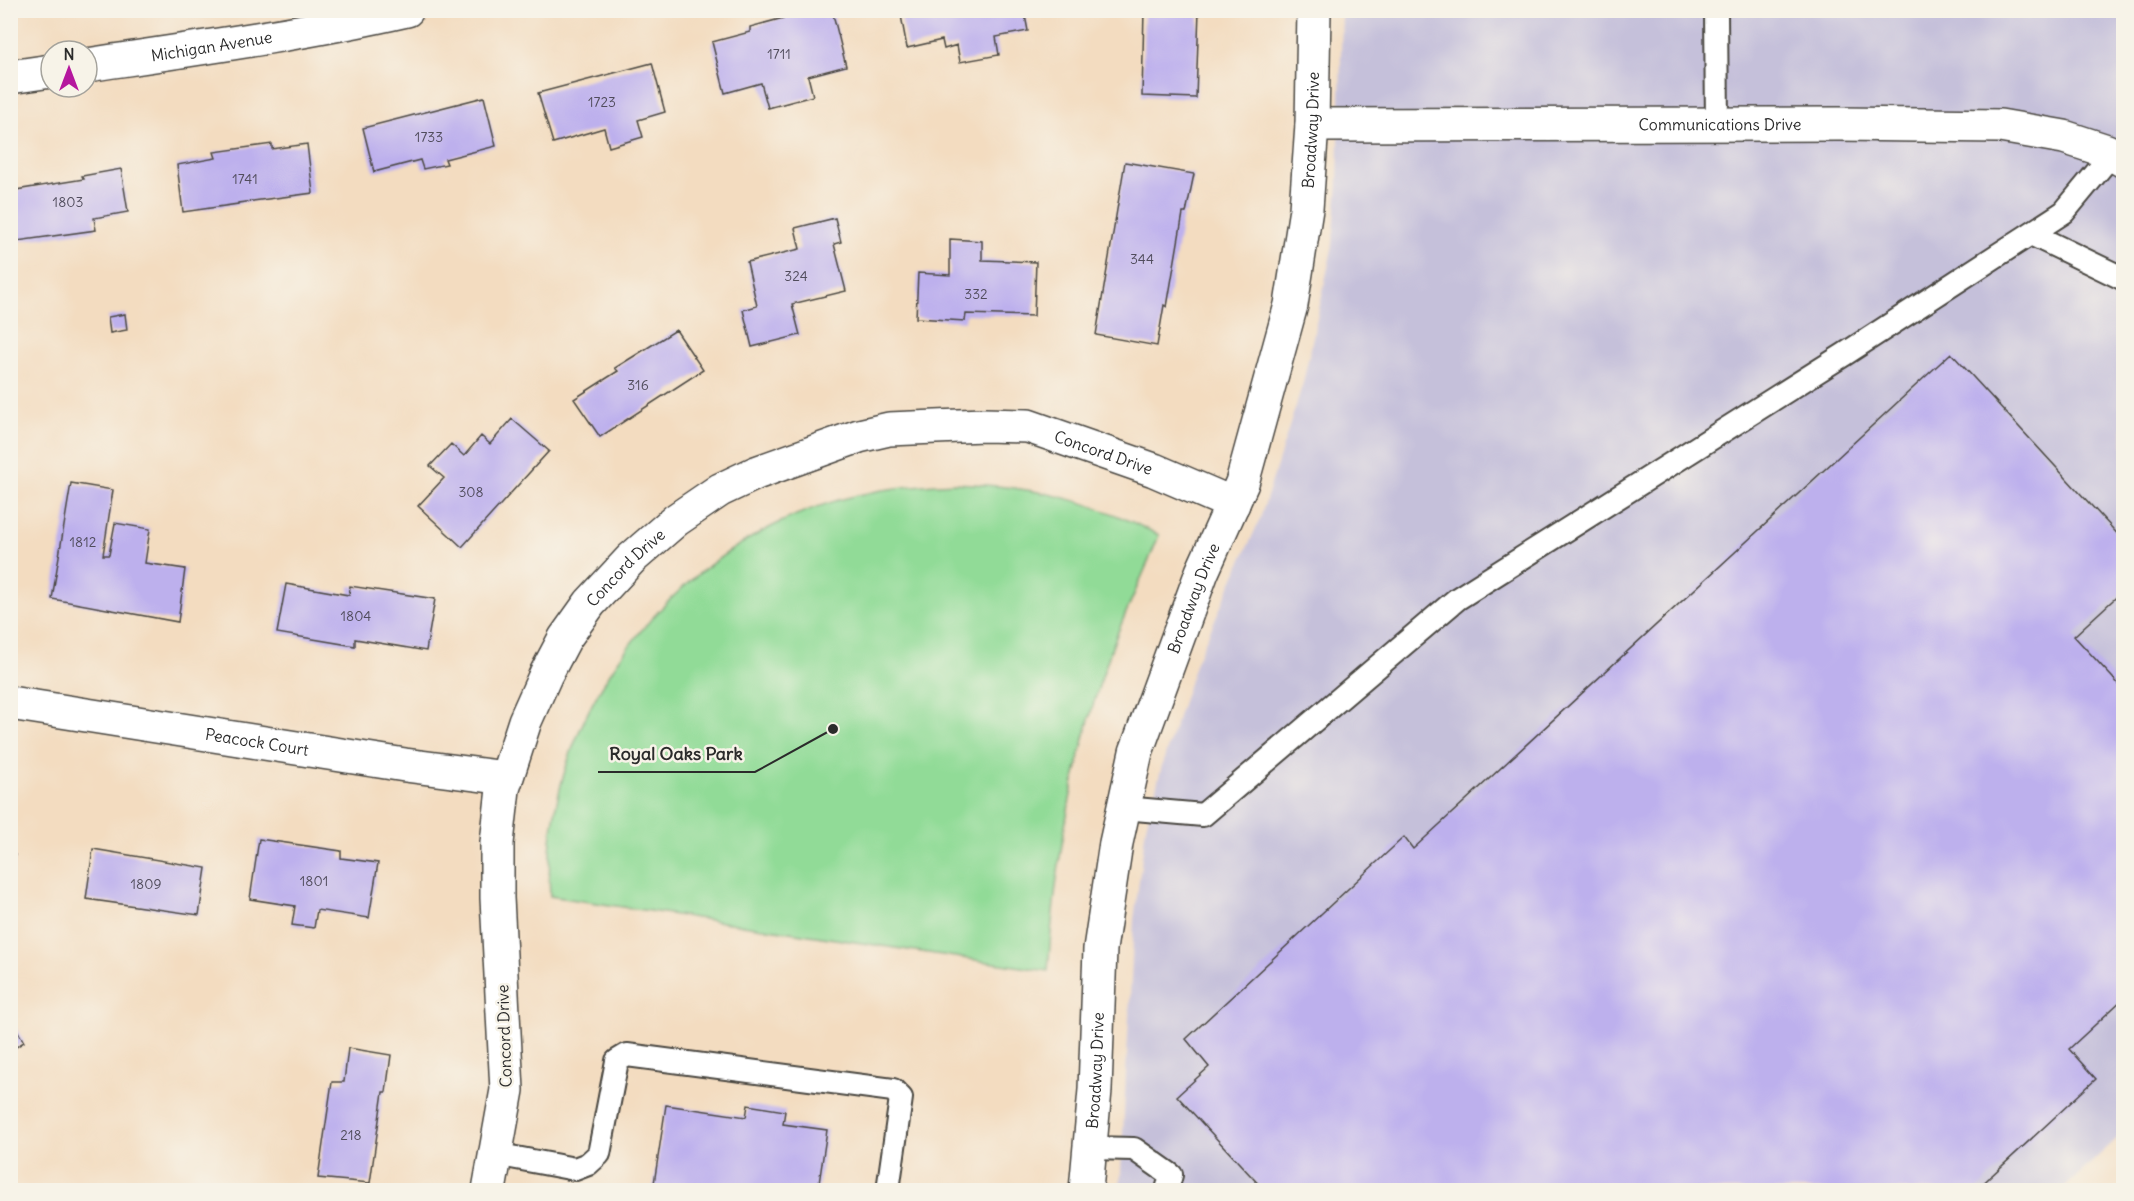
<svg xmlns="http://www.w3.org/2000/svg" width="2134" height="1201" font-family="Delius,sans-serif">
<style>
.industrial{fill:#c5c0da}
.green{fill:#91db97;stroke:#5e8361;stroke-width:1.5}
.building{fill:#bdb0ed}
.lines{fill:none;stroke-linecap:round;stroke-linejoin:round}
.lane-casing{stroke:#494641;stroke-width:26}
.street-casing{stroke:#494641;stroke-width:36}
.lane{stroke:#fff;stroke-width:22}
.street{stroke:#fff;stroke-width:33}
.labels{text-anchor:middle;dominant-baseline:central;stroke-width:5;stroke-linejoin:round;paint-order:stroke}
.number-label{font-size:14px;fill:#504c5c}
.street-label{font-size:16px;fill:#2b2b2b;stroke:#f7f3e8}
.leader{fill:none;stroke:#2b2b2b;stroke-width:2}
.callout-dot{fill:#2b2b2b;stroke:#f7f3e8;stroke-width:2}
.callout-label{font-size:18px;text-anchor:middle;font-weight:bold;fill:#2b2b2b;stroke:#f7f3e8;stroke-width:5;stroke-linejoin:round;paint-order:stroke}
</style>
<rect width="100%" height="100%" fill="#f7f3e8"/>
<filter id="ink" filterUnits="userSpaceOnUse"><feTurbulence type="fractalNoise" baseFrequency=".0167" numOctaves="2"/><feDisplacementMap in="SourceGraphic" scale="12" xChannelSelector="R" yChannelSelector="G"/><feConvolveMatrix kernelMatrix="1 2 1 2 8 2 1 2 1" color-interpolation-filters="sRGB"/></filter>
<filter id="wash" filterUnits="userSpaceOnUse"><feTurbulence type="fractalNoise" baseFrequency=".008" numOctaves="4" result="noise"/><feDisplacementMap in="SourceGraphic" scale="24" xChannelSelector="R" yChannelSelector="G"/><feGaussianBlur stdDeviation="1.35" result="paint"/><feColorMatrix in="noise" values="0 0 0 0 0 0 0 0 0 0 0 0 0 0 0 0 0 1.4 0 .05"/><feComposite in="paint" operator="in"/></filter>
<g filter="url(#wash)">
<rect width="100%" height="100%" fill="#f3dcc0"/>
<!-- industrial -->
<path class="industrial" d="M1342,11H2123V1133L2062,1190H1120L1134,920L1146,826L1163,762L1196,662L1260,519L1303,383L1333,244L1338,183Z"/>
<!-- green -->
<path class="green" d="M955,483C1032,486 1090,499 1159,535C1144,575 1124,613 1110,653C1073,757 1055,862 1048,971L550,896C540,741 638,592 775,525C831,496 892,485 955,483Z"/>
<g id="blocks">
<!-- building -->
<path class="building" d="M813,10H832L846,66L808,76L813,96L768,108L761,83L725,93L712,42L750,32V27Z
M900,10H1024L1028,31L996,37L999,55L960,62L957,45L944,49L942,40L907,48Z
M1144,10H1199L1196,98L1142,96Z
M652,63L665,112L638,120L643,137L609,147L604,128L553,143L538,93Z
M484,97L496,146L445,159L447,164L423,169L420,160L374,172L363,128Z
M272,144V149L307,144L313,193L238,203V204L183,212L177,165L216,158L214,152Z
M1125,162L1194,174L1186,213H1183L1167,307L1164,305L1157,346L1096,335Z
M121,169L128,212L94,218L96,230L10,242V191L84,179L82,176Z
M835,218L841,242L834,244L846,291L792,304L800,335L752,347L743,310L757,306L747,262L800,249L795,228Z
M950,239L982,241V260L1036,262L1034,316L966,314L965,321L916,318L918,273L950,275Z
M125,314L127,330L110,333L108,317Z
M676,330L703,370L600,437L574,399L618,371L615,368Z
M1951,353L2124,541V590L2074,636L2124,690V998L2069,1049L2096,1079L1976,1190H1264L1177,1096L1209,1067L1186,1039L1404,837L1413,849Z
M512,419L549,451L462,547L418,506L444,478L430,466L451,444L464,456L481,436L490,444Z
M71,483L113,490L103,555H109L115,523L150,529L145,563L185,569L178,622L52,599Z
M286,584L349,595L350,586L435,599L426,651L355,639V646L277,633Z
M259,839L341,851V858L378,863L369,918L317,910L314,928L292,925L295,906L250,899Z
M93,849L206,868L199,915L86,899Z
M10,854L15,855L12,879H10Z
M16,1028L24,1042L10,1051V1031Z
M348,1048L391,1055L386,1092H383L370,1183L318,1178L332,1082H344Z
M666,1105L746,1117L748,1105L785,1111L783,1124L827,1130L818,1190H653Z"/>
</g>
</g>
<g filter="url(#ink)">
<use href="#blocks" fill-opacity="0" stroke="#494641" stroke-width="1.5"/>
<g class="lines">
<defs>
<path id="lane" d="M1716,10L1717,125
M2031,234L2124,279
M1124,808L1203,815L1457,599L1845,354L2064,212L2112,154
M1090,1148L1134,1149L1171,1175L1167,1190
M495,1154L575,1169L588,1164L599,1154L617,1061L627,1055L893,1090L901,1098L888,1190"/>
<g id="street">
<path id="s1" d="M87,65C194,49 302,34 407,10"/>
<path d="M10,77L51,71"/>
<path id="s2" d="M1312,125L1839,124L2000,126L2064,137L2107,151L2124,161"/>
<path id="s3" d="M10,703L405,765L506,778"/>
<path id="s4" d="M489,1190L507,1090L497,898V843L503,789L525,721L546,674L565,638L590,603L631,559L676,520L720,490L756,473L859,436L889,429L983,425L1028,426L1154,470L1233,504"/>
<path id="s5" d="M1086,1190L1095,1090L1100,949L1116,843L1136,752L1202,572L1242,483L1291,305L1306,209L1312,125L1314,10"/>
</g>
</defs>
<!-- lane casing -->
<use href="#lane" class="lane-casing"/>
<!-- street casing -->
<use href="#street" class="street-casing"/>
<!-- lane -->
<use href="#lane" class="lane"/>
<!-- street -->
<use href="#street" class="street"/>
</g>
</g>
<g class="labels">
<!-- number labels -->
<g class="number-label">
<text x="779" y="54">1711</text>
<text x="602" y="102">1723</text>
<text x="429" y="137">1733</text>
<text x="245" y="179">1741</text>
<text x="68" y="202">1803</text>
<text x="1142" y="259">344</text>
<text x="796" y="276">324</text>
<text x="976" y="294">332</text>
<text x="638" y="385">316</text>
<text x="471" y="492">308</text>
<text x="83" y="542">1812</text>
<text x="356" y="616">1804</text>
<text x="314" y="881">1801</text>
<text x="146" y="884">1809</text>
<text x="351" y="1135">218</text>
</g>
<!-- street labels -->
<g class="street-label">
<text stroke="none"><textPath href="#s1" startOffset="126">Michigan Avenue</textPath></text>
<text stroke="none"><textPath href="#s2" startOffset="408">Communications Drive</textPath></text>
<text stroke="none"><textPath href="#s5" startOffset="1092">Broadway Drive</textPath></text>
<text stroke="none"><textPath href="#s4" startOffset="1182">Concord Drive</textPath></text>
<text stroke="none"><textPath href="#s4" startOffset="660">Concord Drive</textPath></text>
<text stroke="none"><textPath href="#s5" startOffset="606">Broadway Drive</textPath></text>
<text stroke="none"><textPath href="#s3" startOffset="250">Peacock Court</textPath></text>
<text transform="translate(504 1036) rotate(-92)">Concord Drive</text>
<text stroke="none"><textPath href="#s5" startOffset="120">Broadway Drive</textPath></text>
</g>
</g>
<!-- callouts -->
<path class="leader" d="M833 729L755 772H598"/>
<circle class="callout-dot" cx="833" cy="729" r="6"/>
<g class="callout-label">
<text x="676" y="760">Royal Oaks Park</text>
</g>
<!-- margin -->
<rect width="2134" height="1201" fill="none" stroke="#f7f3e8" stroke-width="36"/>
<!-- north arrow -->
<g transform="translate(69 69)"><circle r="28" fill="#f7f3e8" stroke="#a5a39c" stroke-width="1.5"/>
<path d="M0-4.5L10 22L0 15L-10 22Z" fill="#b5179e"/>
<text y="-9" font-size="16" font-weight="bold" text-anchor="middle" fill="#2b2b2b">N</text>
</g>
</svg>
